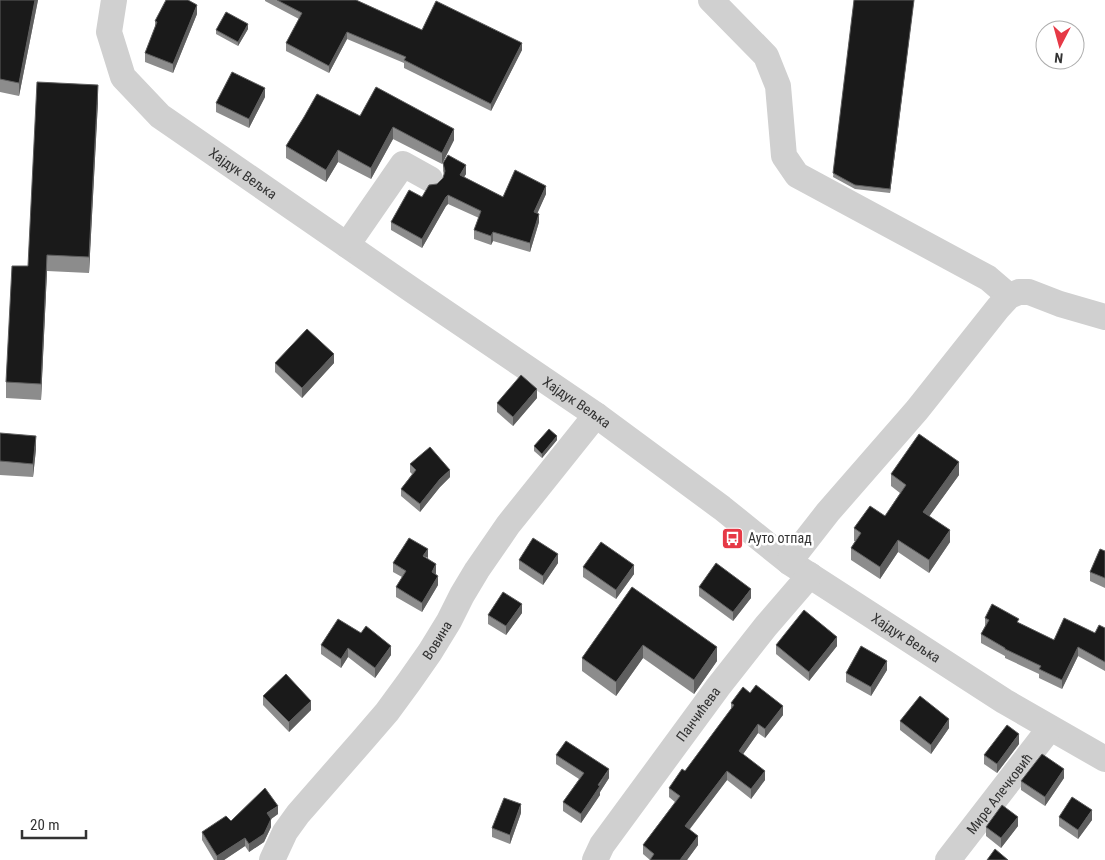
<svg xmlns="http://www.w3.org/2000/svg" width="1105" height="860" font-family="'Roboto Condensed',sans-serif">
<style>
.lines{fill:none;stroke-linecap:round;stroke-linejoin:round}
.minor{stroke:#d0d0d0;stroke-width:26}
.wall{fill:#8c8c8c}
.shaded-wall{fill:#5f5f5f}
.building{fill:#1a1a1a;stroke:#5f5f5f}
.labels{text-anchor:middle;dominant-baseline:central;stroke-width:5;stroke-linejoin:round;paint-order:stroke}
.street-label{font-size:14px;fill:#333;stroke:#fff}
.poi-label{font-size:14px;fill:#333;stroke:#fff;text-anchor:start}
</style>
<rect width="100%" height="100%" fill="#fff"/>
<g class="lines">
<!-- minor -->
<g class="minor">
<path id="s1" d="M114,0L109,32L123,77L160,116L412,290L596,415L722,508L789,562L1004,701L1105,759"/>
<path d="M711,0L766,56L778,86L784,156L797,175L988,278L1009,296"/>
<path d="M347,245L403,164L430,179"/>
<path d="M789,562L828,512L917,410L998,308L1009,296L1019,292H1029L1060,304L1105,317"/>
<path id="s2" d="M272,860L285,832L298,814L362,741L387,712L409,682L430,652L449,621L462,595L477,570L508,525L596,415"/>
<path id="s3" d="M595,860L602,845L718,687L766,626L810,575"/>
<path id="s4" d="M948,860L1050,728"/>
</g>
</g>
<!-- wall -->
<path class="wall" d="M0,0H38L19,96L0,92Z
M265,0H356L422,30L522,50L491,111L404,68V63L347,39L329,73L286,51V43L299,19L265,1Z
M854,0H914L890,193L855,189L833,177Z
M197,14L173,73L145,62V53L155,28V21Z
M248,29L238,46L216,34V30Z
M265,97L249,128L216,112V103Z
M98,101L89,273L47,271L41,400L6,398V382L28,266Z
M360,116L454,140L442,164L393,139L371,179L338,162L326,182L286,158V146Z
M443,163L466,174L464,177L503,197L546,194L537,213L539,222L530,252L493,241L491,245L474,239V230L479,218L448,204L446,206L422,248L391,230V222L422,197L443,178L444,175L443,171Z
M275,363H334L302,398L275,372Z
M537,398L513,426L497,412V403Z
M0,433L36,449L33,477L0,475Z
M557,440L542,458L534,451V446Z
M410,464L450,477L440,487L420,512L401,496V489L412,474L410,472Z
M891,474L959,475L929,516L950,542L929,573L898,552L880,579L851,560V548L855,541H854V528L885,516L900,493L891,486Z
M1105,551V588L1090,581V572Z
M428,558L436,573V574L438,585L422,612L396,597V587L402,577L393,572V563Z
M519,560L558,563L543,585L519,569Z
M583,567L634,574L616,599L583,577Z
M632,587L717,661L694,694L643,658L616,696L582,671V658Z
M699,587L751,598L733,621L699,596Z
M522,613L506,635L488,624V615Z
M985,618L1019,623L1054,640L1095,633L1105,628V671L1078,656L1062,689L1039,678V674L1005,658V656L981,643V634L985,626Z
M361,633L391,655L375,678L348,657L341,668L321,654V645Z
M776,645L837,646L809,681L776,654Z
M887,670L871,696L846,682V673Z
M750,693L783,715L765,738L758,733L743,754L765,780L751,799L727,780L690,829L698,845L687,860H650L643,854V845L675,802L669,797V788L685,771L731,709V703Z
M263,696L311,710L289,732L263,705Z
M900,721L949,728L931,754L900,730Z
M1019,744L997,773L984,764V755Z
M556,755L609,778L600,792V795L581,823L563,811V802L579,779L556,764Z
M1064,778L1045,806L1021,790V781Z
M521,813L510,844L492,837V828Z
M278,814L271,819V827L264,842L249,852L245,846L224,860H214L202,840V832L231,821Z
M1059,817L1092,820L1078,839L1059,826Z
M1018,826L1001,848L986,836V827Z"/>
<!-- shaded-wall -->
<path class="shaded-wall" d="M35,0H38L19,96V83Z
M914,0L890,193V189Z
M197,5V14L173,73V64Z
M248,24V29L238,46V42Z
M347,32V39L329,73V66Z
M522,43V50L491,111V104Z
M98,85V101L89,273V257Z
M265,88V97L249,128V119Z
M393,127V139L371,179V168Z
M454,129V140L442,164V153Z
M338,150V162L326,182V170Z
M466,165V174L460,184V175Z
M546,186V194L534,221V212Z
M448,195V204L446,206L422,248V239L446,197Z
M539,214V222L530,252V243Z
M493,232V241L491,245V236Z
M47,255V271L41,400V384Z
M334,354V363L302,398V388Z
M537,389V398L513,426V417Z
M36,436V449L33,477V464Z
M557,436V440L542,458V454Z
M959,462V475L923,525V512Z
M450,470V477L440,487L420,512V504L440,479Z
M950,530V542L929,573V560Z
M898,540V552L880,579V567Z
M428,549V558L423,556Z
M558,554V563L543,585V576Z
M436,564V573L432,581V572Z
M634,565V574L616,599V590Z
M438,576V585L422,612V603Z
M751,589V598L733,621V612Z
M522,604V613L506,635V626Z
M837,637V646L809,681V672Z
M643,645V658L616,696V682Z
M391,646V655L375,678V668Z
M717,647V661L694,694V680Z
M1078,647V656L1062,689V680Z
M348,648V657L341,668V659Z
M887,661V670L871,696V687Z
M311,701V710L289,732V722Z
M783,706V715L765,738V729Z
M949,719V728L931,754V745Z
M758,724V733L739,760V751Z
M1019,734V744L997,773V764Z
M609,769V778L600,792V795L581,823V814Z
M1064,769V778L1045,806V797Z
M727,771V780L685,835V826Z
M765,771V780L751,799V789Z
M521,804V813L510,844V835Z
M278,806V814L271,819V827L264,842L249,852V844L267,813Z
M1092,810V820L1078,839V830Z
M1018,817V826L1001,848V838Z
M698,836V845L687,860H680Z
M245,838V846L224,860H217V856Z"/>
<!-- building -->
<path class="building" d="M0,0H35L19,83L0,79Z
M166,0H188L197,5L173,64L145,53L157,22L155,21Z
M277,0H356L422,30L436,1L522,43L491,104L404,60L406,57L347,32L329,66L286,43L302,13Z
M854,0H914L890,189L855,185L833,173Z
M226,12L248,24L238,42L216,30Z
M232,72L265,88L249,119L216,103Z
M37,82L98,85L89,257L47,255L41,384L6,382L12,266H28Z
M376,87L454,129L442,153L393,127L371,168L338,150L326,170L286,146L304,117L317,94L360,116Z
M448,155L466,165L460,175L503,197L515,170L546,186L534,212L539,214L530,243L493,232L491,236L474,230L481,211L448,195L446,197L422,239L391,222L409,190L422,197L429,185L437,184L443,178L445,171L443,163Z
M307,329L334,354L302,388L275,363Z
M521,375L537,389L513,417L497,403Z
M549,429L557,436L542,454L534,446Z
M0,433L36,436L33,464L0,461Z
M919,434L959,462L923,512L950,530L929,560L898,540L880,567L851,548L861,533L854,528L870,506L885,516L906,485L891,474Z
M430,447L450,470L440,479L420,504L401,489L416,470L410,464Z
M409,538L428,549L423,556L436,564L432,572L438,576L422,603L396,587L406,571L393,563Z
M533,538L558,554L543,576L519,560Z
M601,542L634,565L616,590L583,567Z
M1100,549L1105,551V578L1090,572Z
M716,563L751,589L733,612L699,587Z
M632,587L717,647L694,680L643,645L616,682L582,658Z
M503,592L522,604L506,626L488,615Z
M992,604L1019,619L1017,622L1054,640L1064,618L1095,633L1099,625L1105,628V662L1078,647L1062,680L1039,669L1041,666L1005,649V648L981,634L989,620L985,618Z
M804,610L837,637L809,672L776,645Z
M338,619L361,633L366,626L391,646L375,668L348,648L341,659L321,645Z
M861,646L887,661L871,687L846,673Z
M286,674L311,701L289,722L263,696Z
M756,685L783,706L765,729L758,724L739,751L765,771L751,789L727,771L685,826L698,836L680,860H650L654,854L643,845L680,796L669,788L682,769L685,771L734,705L731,703L743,687L750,693Z
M920,696L949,719L931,745L900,721Z
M1007,725L1019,734L997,764L984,755Z
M566,741L609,769L598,785L600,786L581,814L563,802L584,773L556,755Z
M1042,754L1064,769L1045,797L1021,781Z
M265,788L278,806L267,813L271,819L264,834L249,844L245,838L217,856L202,832L226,816L231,821Z
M1072,797L1092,810L1078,830L1059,817Z
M504,798L521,804L510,835L492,828Z
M1002,805L1018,817L1001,838L986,827Z
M995,849L1008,860H987Z"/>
<!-- icons -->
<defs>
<symbol id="bus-square" viewBox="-11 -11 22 22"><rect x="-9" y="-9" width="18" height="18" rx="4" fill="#e63946" stroke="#fff"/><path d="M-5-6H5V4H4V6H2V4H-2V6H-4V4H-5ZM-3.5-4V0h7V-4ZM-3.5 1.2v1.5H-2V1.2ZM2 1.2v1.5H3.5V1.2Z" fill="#fff"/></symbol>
</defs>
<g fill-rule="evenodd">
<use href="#bus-square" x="720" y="526" width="25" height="25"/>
</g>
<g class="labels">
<!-- street labels -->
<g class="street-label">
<text stroke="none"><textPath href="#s1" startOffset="234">Хајдук Вељка</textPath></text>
<text stroke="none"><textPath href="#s1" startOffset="639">Хајдук Вељка</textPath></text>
<text stroke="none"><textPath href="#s1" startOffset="1044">Хајдук Вељка</textPath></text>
<text stroke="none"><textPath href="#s2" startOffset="276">Вовина</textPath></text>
<text stroke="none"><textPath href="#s3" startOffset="179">Панчићева</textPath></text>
<text stroke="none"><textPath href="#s4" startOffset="84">Мире Алечковић</textPath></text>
</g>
<!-- poi labels -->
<g class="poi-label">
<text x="748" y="538">Ауто отпад</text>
</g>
</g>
<!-- north arrow -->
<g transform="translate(1060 45) rotate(186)"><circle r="24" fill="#ffffff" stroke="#adadad"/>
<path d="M0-4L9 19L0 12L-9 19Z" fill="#e63946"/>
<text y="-8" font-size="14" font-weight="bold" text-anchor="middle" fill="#333333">N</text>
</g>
<!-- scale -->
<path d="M22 830v8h64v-8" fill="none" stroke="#333333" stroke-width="2.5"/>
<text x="30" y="830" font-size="15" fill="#333333" stroke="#ffffff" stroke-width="4" paint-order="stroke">20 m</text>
</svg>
